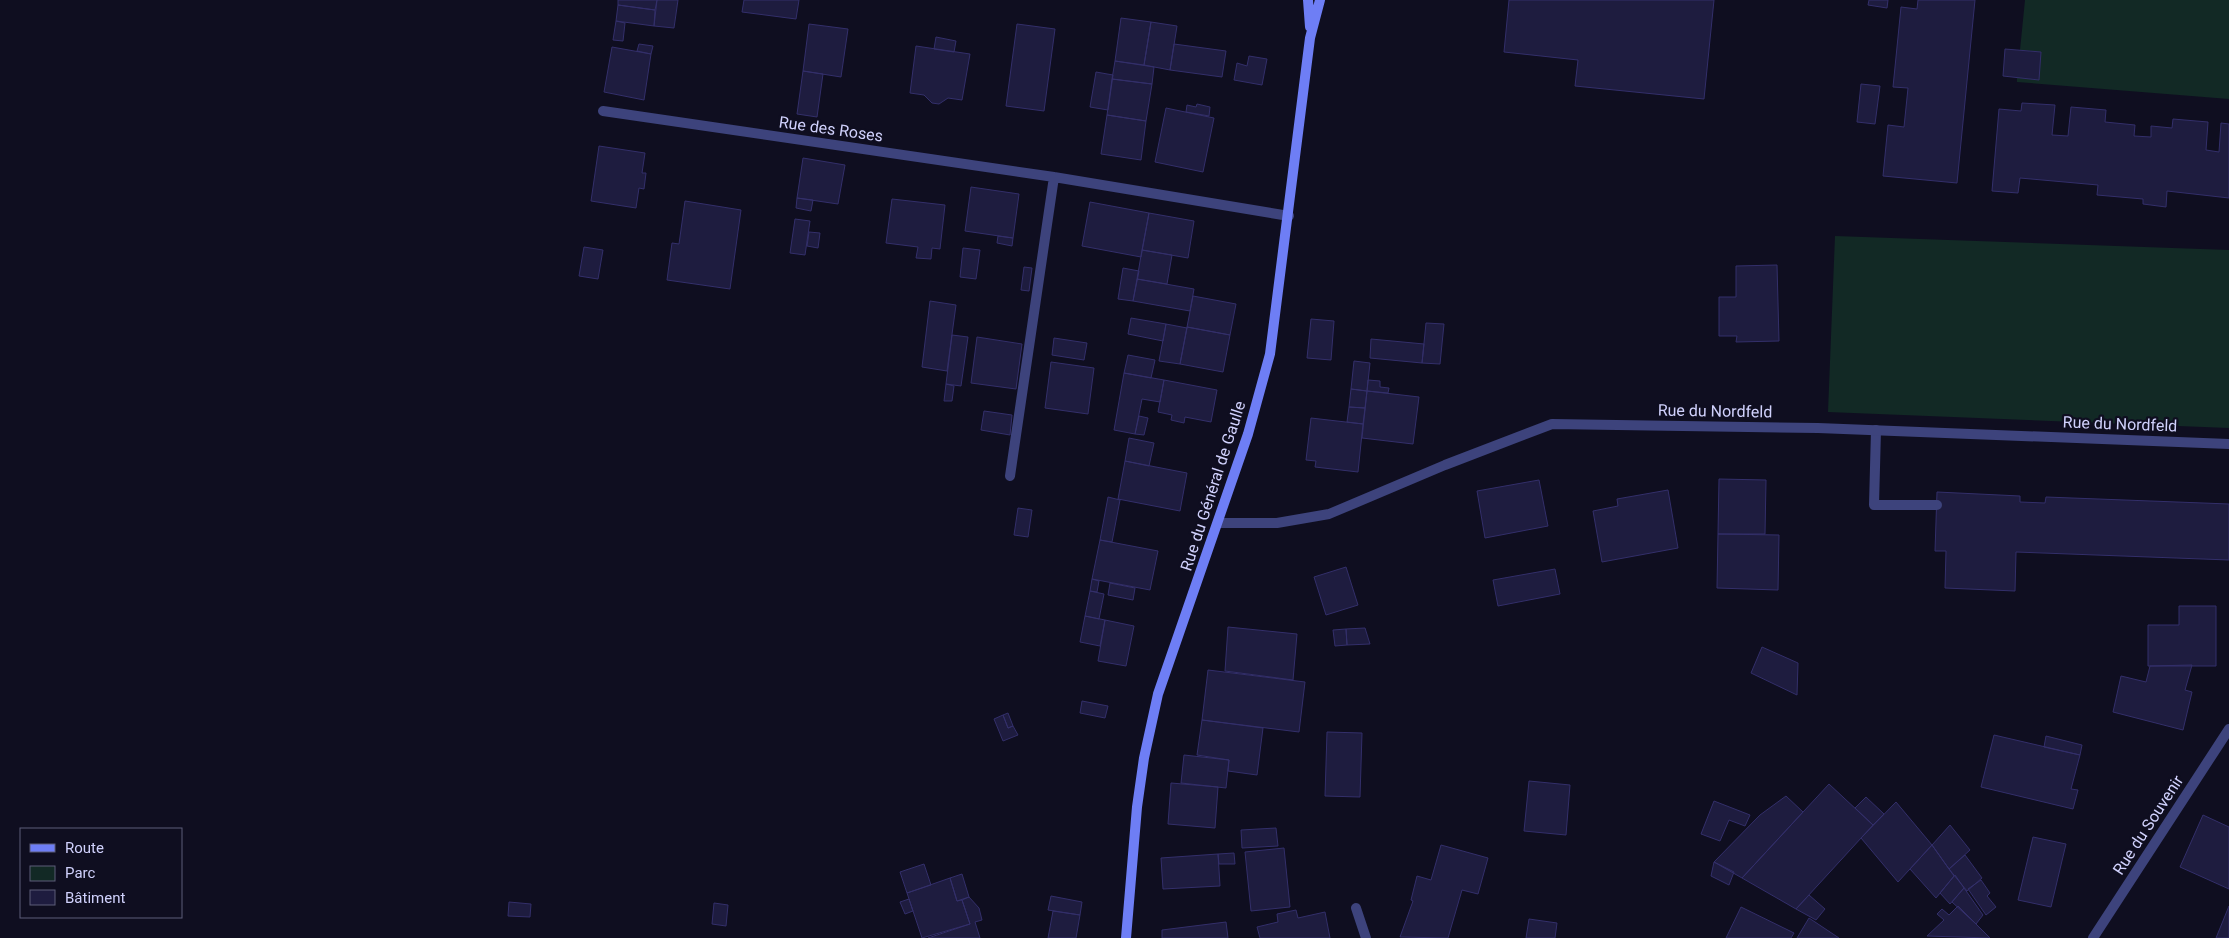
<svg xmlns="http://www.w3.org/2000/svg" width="2229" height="938" font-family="Roboto,sans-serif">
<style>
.green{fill:#122925}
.building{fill:#1e1c3f;stroke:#332f6a}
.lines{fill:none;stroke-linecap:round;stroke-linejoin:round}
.service{stroke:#3d437c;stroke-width:10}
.minor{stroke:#3d437c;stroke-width:10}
.secondary{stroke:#6e7ef5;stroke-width:10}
.labels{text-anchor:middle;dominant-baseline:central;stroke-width:4.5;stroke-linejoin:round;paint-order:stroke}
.street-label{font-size:16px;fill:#d0d1fc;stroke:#0f0e20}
</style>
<rect width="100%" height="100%" fill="#0f0e20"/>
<!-- green -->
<path class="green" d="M2025,0H2229V99L2017,82V77L2039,80L2041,52L2020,50Z
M1835,236L2229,250V428L1828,412Z"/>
<!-- building -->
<path class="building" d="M618,0H657L655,10L618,5Z
M657,0H678L674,28L654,26Z
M744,0H799L796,19L742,12Z
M1509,0H1714L1704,99L1575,86L1578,60L1504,52Z
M1869,0H1888L1887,8L1868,5Z
M1918,0H1975L1957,183L1883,176L1888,125L1904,127L1908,88L1893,87L1901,7L1917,9Z
M618,5L655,10L654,26L616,21Z
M1121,18L1151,22L1144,65L1115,61Z
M616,21L625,23L623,41L613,40Z
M1151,22L1177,26L1170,70L1144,65Z
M809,24L848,29L841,77L803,71Z
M1017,24L1055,29L1044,111L1006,106Z
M936,37L956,41L954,52L934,49Z
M639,44L653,46L651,54L637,51Z
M1174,44L1226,51L1222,77L1170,70Z
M916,46L970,54L962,100L948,98L939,104L932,103L924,95L910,93Z
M612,47L651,54L644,100L604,92Z
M2005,49L2041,52L2039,80L2003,76Z
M1249,56L1267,59L1262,85L1234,80L1237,63L1247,66Z
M1115,61L1154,67L1152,84L1112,79Z
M803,71L823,74L817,117L797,114Z
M1096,72L1113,75L1108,110L1090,107Z
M1112,79L1152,84L1146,121L1107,115Z
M1861,84L1880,86L1875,124L1857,122Z
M2022,103L2055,105L2052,135L2068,136L2071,107L2106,110L2105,122L2135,125L2134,136L2151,137V126L2172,128L2173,119L2208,122L2206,150L2219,152L2221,123L2229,124V198L2167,191L2166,207L2143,204V199L2097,195L2098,185L2020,178L2018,193L1992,191L1999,109L2021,111Z
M1197,104L1210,107L1209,116L1186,112L1187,105L1196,107Z
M1166,108L1214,118L1203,172L1155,162Z
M1107,115L1146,121L1141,160L1101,154Z
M599,146L645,153L642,173H646L644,189L639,188L636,208L591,201Z
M803,158L845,165L838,204L797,198Z
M971,187L1019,194L1013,238L965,231Z
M797,198L813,200L811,211L796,208Z
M892,199L945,205L940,249L932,248L931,259L916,258L918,247L886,243Z
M685,201L741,210L730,289L667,280L672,243L679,244Z
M1090,202L1149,213L1141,257L1082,246Z
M1149,213L1194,221L1188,258L1142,250Z
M795,219L810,221L805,255L790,253Z
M809,232L820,233L818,248L807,246Z
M998,236L1013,238L1012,246L997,243Z
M584,247L603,250L598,279L579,276Z
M963,248L980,250L976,279L960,277Z
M1142,250L1172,255L1167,284L1137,279Z
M1777,265L1779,341L1736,342L1737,336H1719V297H1736V266Z
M1024,267L1032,268L1029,291L1021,290Z
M1123,268L1139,271L1133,301L1118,299Z
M1137,279L1194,289L1190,311L1133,301Z
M1193,296L1236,304L1230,335L1187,327Z
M930,301L956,305L947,371L922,367Z
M1131,318L1166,324L1163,341L1128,334Z
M1311,319L1334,321L1331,360L1307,358Z
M1426,323L1444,324L1440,364L1422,363Z
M1166,324L1187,328L1180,364L1159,361Z
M1187,327L1230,335L1223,372L1180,364Z
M952,335L968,337L961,386L946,384Z
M977,337L1022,344L1016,389L971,383Z
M1054,338L1087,343L1084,360L1052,355Z
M1371,339L1424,344L1422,363L1370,358Z
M1128,355L1155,360L1151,378L1124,373Z
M1354,361L1370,363L1367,391L1351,389Z
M1051,362L1094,368L1088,414L1045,408Z
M1124,373L1164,380L1160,402L1142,399L1135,434L1114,430Z
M1164,380L1217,390L1211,422L1185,417L1184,423L1171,420L1172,415L1158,412Z
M1368,380L1380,381V387L1389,388L1388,393L1367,391Z
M946,384L954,386L952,401H944Z
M1351,389L1367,391L1365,408L1349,407Z
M1367,391L1419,397L1413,444L1362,438Z
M1349,407L1365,408L1363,424L1347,422Z
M984,411L1012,415L1010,435L981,430Z
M1139,416L1148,418L1144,435L1135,434Z
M1311,418L1363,424L1358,472L1315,467L1316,461L1306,460Z
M1129,438L1154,443L1149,466L1125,461Z
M1125,461L1187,473L1180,511L1118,499Z
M1719,479L1766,480L1765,534H1718Z
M1539,480L1548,526L1485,538L1477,491Z
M1668,490L1678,548L1602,562L1593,511L1618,506L1617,499Z
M1937,492L2020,496V502L2045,503L2046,497L2229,504V560L2016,552L2015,591L1945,588L1946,551H1935Z
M1108,497L1120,500L1112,542L1100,540Z
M1018,508L1032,510L1028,537L1014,535Z
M1718,534L1779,535L1778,590L1717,588Z
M1100,540L1158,551L1150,590L1092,579Z
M1346,567L1358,605L1326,615L1314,577Z
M1555,569L1560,594L1498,606L1493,580Z
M1092,579L1099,581L1097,592L1090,591Z
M1110,583L1135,588L1133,600L1108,595Z
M1090,591L1104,594L1099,619L1085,616Z
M2179,606H2216V666H2148V625H2179Z
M1085,616L1105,620L1100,646L1080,642Z
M1105,620L1134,626L1126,666L1098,661Z
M1228,627L1297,634L1293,680L1225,671Z
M1365,628L1370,644L1347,645L1346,629Z
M1346,629L1347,645L1335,646L1333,630Z
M1762,647L1798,663L1797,695L1751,673Z
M2192,665L2185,690L2192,692L2183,730L2113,712L2121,676L2146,682L2150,666Z
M1208,670L1305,682L1299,732L1202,720Z
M1082,701L1108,706L1105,718L1080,713Z
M1008,713L1013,726L1008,728L1003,715Z
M1003,715L1008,728L1013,726L1018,735L1003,741L994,719Z
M1202,720L1263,728L1257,775L1228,771L1229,760L1197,755Z
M1327,732L1362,733L1360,797L1325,796Z
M1994,735L2080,755L2071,789L2078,790L2073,809L1981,787Z
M2046,736L2082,745L2080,755L2044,747Z
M1184,755L1229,760L1226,788L1181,783Z
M1529,781L1570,785L1566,835L1524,831Z
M1171,783L1218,787L1215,828L1168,824Z
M1829,784L1873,825L1796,909L1742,878Z
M1786,796L1803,812L1742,878L1714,862L1760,815Z
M1866,797L1884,814L1873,825L1855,808Z
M1714,801L1750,815L1745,826L1729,820L1720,841L1701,834Z
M1896,802L1932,845L1898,882L1861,838Z
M2203,815L2229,827V889L2180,867Z
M1950,825L1970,850L1949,869L1932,845Z
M1276,828L1278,846L1242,848L1241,830Z
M2033,837L2066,844L2051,907L2018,900Z
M1441,845L1488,858L1478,894L1462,890L1448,938L1400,937L1413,901L1411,900L1417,876L1431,880Z
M1932,845L1954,876L1936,898L1910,869Z
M1284,848L1290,907L1251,911L1245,852Z
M1234,853L1235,864H1219L1218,854Z
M1218,854L1220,886L1163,889L1161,858Z
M1965,855L1982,878L1967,891L1949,869Z
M1714,862L1734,872L1729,885L1711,876Z
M924,864L931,885L907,893L900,872Z
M962,874L969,897L957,901L950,878Z
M1955,875L1964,888L1950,904L1940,893Z
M950,878L957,901L962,900L970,924L922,938L907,893Z
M1981,880L1990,893L1987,896L1996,907L1986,915L1968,889Z
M1964,888L1983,915L1976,924L1952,902Z
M1809,895L1825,909L1816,920L1796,909Z
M1051,896L1082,902L1080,915L1048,910Z
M969,897L979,908L982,920L975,922L980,938H928L970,924L962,900Z
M909,899L913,911L905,914L900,902Z
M509,902L531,904L530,917L508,916Z
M714,903L728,905L726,926L712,924Z
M1958,906L1990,938L1927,936L1944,920L1937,914L1942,909L1949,915Z
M2229,906V938H2216Z
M1741,907L1794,933L1791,938H1726Z
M1296,910L1298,918L1325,912L1330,938H1260L1257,927L1278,922L1277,914Z
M1053,911L1080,915L1076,938H1048Z
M1809,918L1839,938H1797Z
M1529,919L1557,923L1555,938H1526Z
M1226,922L1228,938H1162V930Z"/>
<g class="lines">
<!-- service -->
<path class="service" d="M1876,430L1874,505H1937"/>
<!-- minor -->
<path class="minor" d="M603,111L1054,177L1289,216
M1010,476L1054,177
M1218,523H1277L1329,514L1445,465L1552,424L1818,428L2229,444
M1356,908L1366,938
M2093,938L2229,729"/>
<!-- secondary -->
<path class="secondary" d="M1308,0L1310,27
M1126,938L1137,807L1144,758L1158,694L1248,434L1270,354L1310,38L1320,0"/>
</g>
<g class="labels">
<!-- street labels -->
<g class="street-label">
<text transform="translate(831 129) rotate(8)">Rue des Roses</text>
<text transform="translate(1715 411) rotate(1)">Rue du Nordfeld</text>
<text transform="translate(2120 424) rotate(2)">Rue du Nordfeld</text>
<text transform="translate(1213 486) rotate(-72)">Rue du Général de Gaulle</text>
<text transform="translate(2148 825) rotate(-57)">Rue du Souvenir</text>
</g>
</g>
<!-- legend -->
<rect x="20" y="828" width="162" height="90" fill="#0f0e20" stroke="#5c5c78"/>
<rect x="30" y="844" width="25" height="8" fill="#6e7ef5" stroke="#5c5c78"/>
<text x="65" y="853" font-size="15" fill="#d0d1fc">Route</text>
<rect x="30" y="866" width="25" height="15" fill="#122925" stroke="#5c5c78"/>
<text x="65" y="878" font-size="15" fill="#d0d1fc">Parc</text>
<rect x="30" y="890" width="25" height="15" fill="#1e1c3f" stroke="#5c5c78"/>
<text x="65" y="903" font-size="15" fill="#d0d1fc">Bâtiment</text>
</svg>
